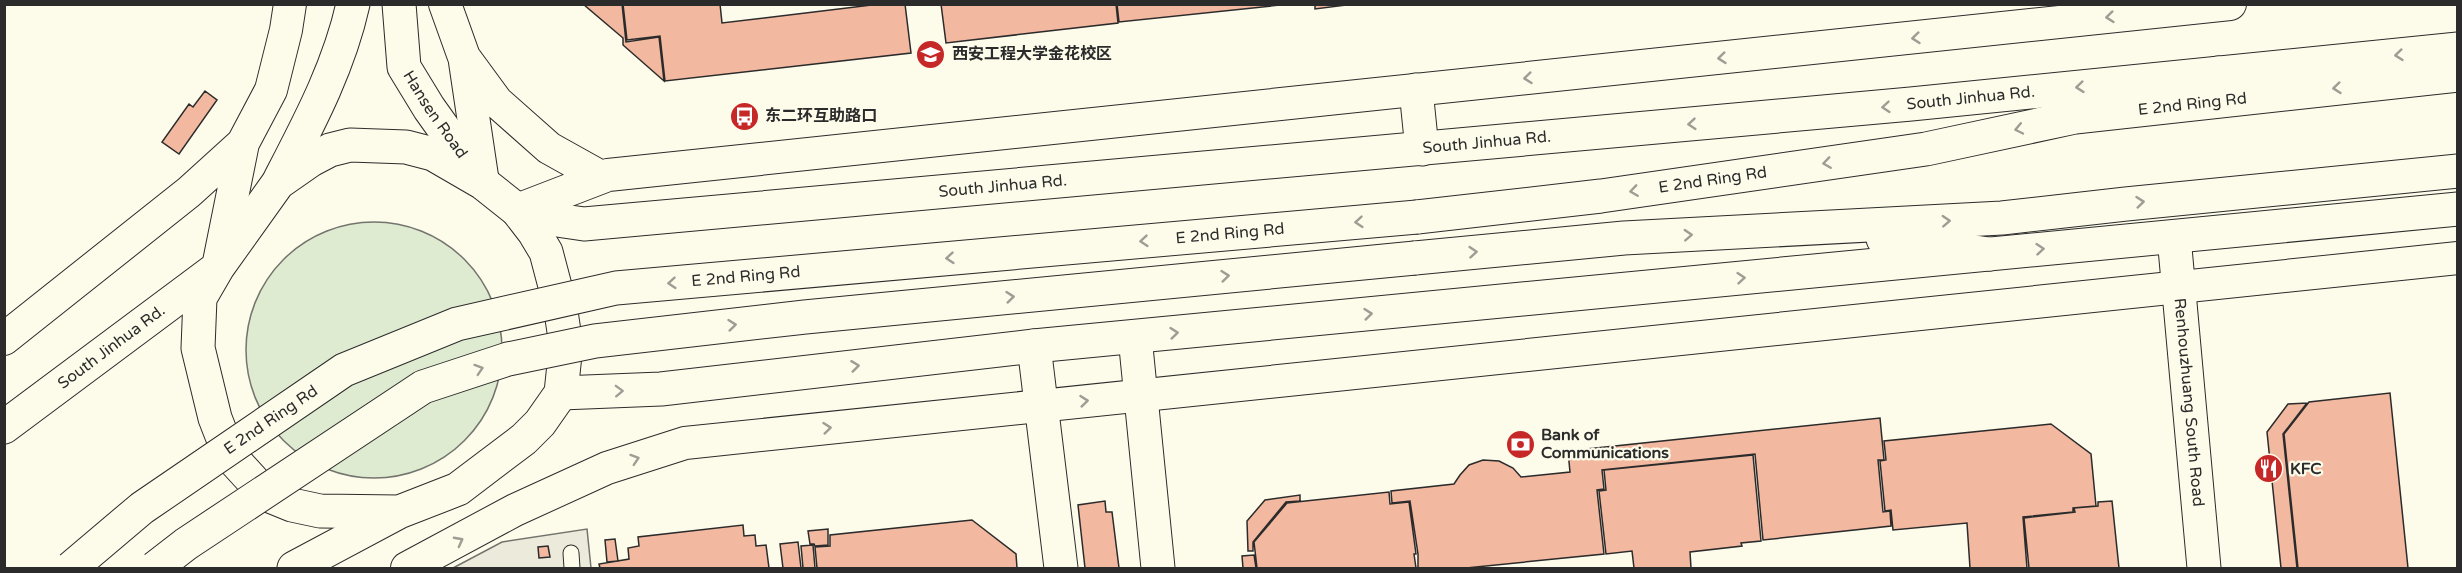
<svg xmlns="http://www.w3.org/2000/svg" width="2462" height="573" font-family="'Varela Round','Noto Sans SC',sans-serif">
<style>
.green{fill:#deebd1;stroke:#74746e;stroke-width:1.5}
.parking{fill:#eceadb;stroke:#74746e;stroke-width:1.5}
.building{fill:#f2b8a0;stroke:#2b2b2b;stroke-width:1.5}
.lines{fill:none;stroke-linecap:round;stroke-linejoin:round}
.lane-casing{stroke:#2b2b2b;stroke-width:17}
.street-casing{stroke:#2b2b2b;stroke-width:34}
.secondary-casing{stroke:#2b2b2b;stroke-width:35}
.highway-casing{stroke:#2b2b2b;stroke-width:35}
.lane{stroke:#fdfbea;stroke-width:15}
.street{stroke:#fdfbea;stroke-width:32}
.secondary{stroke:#fdfbea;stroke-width:33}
.highway{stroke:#fdfbea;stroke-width:33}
.highway-bridge-casing{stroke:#2b2b2b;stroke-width:35;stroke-linecap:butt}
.highway-bridge{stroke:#fdfbea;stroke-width:33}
.oneway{stroke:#9e9d94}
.labels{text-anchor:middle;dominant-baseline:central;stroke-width:4.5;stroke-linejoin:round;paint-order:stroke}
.poi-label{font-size:16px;font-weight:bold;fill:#2b2b2b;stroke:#fdfbea;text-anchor:start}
.street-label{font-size:16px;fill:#2b2b2b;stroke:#fdfbea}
</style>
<rect width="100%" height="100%" fill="#fdfbea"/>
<!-- green -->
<path class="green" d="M246 350a128 128 0 1 1 256 0a128 128 0 1 1-256 0Z"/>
<!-- parking -->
<path class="parking" d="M587,529L591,568H453L502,542Z"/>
<!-- building -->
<path class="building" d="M583,4H622L626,42L659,37L664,81L623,45V38Z
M623,4H720L722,23L880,4H905L911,53L665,81L660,36L627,40Z
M941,4H1116L1118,23L946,43Z
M1117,4H1290L1119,22Z
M1315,4H1354L1315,9Z
M205,91L217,100L179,154L162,142L189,104L193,107Z
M2390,393L2408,568H2298L2284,434L2309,402Z
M2307,403L2283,434L2297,568H2281L2267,432L2288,404Z
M1880,418L1884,460H1878L1883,512L1890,511L1891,526L1763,540L1755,454L1602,470L1604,489L1597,490L1604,554L1466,568H1418V554L1410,501L1392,503L1391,491L1454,484L1460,475L1469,465L1483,460L1499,461L1513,468L1521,477L1570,472L1568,451Z
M2051,424L2091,454L2096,506L2073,508V512L2023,517L2027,568H1970L1967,523L1893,530L1891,510L1885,511L1880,461L1886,460L1884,441Z
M1753,455L1761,541L1741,543L1742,546L1690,552L1691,568H1634L1632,551L1606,554L1599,491L1606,490L1604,470Z
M1389,492L1390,504L1409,502L1416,554H1414L1416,568H1257L1254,542L1287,503Z
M1300,495V501L1286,502L1253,542V551H1248L1247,521L1265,500Z
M1105,501L1106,512H1112L1119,568H1085L1078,505Z
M2112,501L2119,568H2029L2024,518L2075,512L2074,508L2098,506V502Z
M972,520L1016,554L1017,568H817L815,547L830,546V535Z
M743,525L744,536L755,535L756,546L766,545L769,568H600L599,564L629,559L628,548L639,546L638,537Z
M828,529V545L815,546L814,544H810L808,531Z
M615,539L618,561L607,562L605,540Z
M798,542L801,568H783L780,544Z
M813,545L815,568H803L801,546Z
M548,546L550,557L539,558L538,547Z
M1254,555L1256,568H1243L1242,556Z"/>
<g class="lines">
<defs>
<path id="lane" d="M571,553L572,568"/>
<path id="street" d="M445,4L464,57L497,102L549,148L601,177
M465,62L483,183
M517,210L608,175L2230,4
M218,267L243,143
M4,339L189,192L243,143L271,90L286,30L290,4
M407,568L515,510L607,468L685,443L2458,258"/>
<g id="secondary">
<path id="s1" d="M399,4L404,67L429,108L476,174"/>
<path d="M1416,90L1422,149"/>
<path d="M280,179C309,123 339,67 353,4"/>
<path id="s2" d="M517,210L550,219L584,224L1911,104L2458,49"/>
<path id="s3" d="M2174,237L2204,568"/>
<path d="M1135,337L1158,568"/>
<path d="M1034,346L1061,568"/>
<path d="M561,393L661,389L1034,346L2458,209"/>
<path id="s4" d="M4,427L212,272"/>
<path d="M294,568L399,512L458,489L524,439L540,423L561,393L566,345L560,305L546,252L534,232L517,210L483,183L433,154L406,147L350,145L330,150L311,160L278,183L218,267L200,298L198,348L215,418L222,436L233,459L265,494L292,505L320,511L399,512"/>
</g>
<g id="highway">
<path d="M2151,94L2218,73"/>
<path id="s5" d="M1417,217L1601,196L1926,149L2075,117L2458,75"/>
<path d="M1883,239L1989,254"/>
<path d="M1415,258L1624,238L2002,218L2126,204L2458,171"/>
</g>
</defs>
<!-- lane casing -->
<use href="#lane" class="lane-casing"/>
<!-- street casing -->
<use href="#street" class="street-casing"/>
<!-- secondary casing -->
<use href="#secondary" class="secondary-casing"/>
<!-- highway casing -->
<use href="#highway" class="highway-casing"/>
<!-- lane -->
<use href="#lane" class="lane"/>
<!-- street -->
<use href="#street" class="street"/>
<!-- secondary -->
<use href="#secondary" class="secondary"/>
<!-- highway -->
<use href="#highway" class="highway"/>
<defs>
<g id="highway-bridge">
<path id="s6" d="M71,568L142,508L344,370L457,324L616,288L1417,217"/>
<path d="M155,568L186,544L423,387L508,359L595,341L805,317L1415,258"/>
</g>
</defs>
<!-- highway-bridge casing -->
<use href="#highway-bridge" class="highway-bridge-casing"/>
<!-- highway-bridge -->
<use href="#highway-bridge" class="highway-bridge"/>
</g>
<!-- one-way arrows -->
<defs><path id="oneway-chevron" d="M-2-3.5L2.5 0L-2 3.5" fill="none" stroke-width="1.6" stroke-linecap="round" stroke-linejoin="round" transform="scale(1.5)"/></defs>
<g class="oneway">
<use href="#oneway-chevron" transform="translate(2110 17) rotate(174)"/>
<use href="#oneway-chevron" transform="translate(1916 38) rotate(174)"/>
<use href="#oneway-chevron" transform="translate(2399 55) rotate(174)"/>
<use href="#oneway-chevron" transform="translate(1722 58) rotate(174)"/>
<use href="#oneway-chevron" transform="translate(1528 78) rotate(174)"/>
<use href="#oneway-chevron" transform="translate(2080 87) rotate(174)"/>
<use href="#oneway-chevron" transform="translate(2337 88) rotate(174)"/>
<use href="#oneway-chevron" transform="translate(1886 107) rotate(175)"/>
<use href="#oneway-chevron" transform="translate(1692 124) rotate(175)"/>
<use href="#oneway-chevron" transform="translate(2019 129) rotate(168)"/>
<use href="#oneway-chevron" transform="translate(1827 163) rotate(172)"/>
<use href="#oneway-chevron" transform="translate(1634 191) rotate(172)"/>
<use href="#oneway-chevron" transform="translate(2140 202) rotate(-6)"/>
<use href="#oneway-chevron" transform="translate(1946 221) rotate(-3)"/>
<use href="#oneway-chevron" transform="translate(1359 222) rotate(175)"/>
<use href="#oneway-chevron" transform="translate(1688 235) rotate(-3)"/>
<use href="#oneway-chevron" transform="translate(1144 241) rotate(175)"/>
<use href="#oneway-chevron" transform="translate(2040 249) rotate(-5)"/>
<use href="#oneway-chevron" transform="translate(1473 252) rotate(-5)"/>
<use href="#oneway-chevron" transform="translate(950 258) rotate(175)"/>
<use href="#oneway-chevron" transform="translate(1225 276) rotate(-6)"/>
<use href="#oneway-chevron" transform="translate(1741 278) rotate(-5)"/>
<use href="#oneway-chevron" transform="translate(672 283) rotate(175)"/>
<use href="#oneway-chevron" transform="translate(1010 297) rotate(-6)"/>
<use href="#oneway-chevron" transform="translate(1368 314) rotate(-6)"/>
<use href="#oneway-chevron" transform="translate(732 325) rotate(-6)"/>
<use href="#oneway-chevron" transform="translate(1174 333) rotate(-6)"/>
<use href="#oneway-chevron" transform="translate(855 366) rotate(-7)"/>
<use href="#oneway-chevron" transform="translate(479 369) rotate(-18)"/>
<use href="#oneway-chevron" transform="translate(619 391) rotate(-2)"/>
<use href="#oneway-chevron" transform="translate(1084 401) rotate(-6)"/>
<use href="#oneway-chevron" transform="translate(827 428) rotate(-6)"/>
<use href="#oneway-chevron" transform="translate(635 459) rotate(-18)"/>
<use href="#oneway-chevron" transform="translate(459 541) rotate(-28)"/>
</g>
<!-- icons -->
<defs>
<symbol id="university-disc" viewBox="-11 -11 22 22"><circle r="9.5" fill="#c62828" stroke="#fdfbea"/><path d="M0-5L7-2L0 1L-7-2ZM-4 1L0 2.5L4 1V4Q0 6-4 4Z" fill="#fff"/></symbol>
<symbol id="bus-disc" viewBox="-11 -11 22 22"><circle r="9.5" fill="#c62828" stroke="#fdfbea"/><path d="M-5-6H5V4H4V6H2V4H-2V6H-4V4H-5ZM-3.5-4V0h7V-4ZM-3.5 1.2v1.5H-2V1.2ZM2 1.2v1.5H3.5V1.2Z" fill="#fff"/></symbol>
<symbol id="bank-disc" viewBox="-11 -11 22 22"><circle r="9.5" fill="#c62828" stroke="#fdfbea"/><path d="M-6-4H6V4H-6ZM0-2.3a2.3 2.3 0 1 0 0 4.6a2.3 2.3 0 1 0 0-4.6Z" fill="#fff"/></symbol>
<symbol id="restaurant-disc" viewBox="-11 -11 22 22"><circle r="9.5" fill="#c62828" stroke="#fdfbea"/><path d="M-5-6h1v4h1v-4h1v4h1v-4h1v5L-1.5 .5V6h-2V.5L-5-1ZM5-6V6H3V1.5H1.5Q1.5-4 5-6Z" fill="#fff"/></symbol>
</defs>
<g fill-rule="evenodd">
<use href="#university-disc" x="914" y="38" width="33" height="33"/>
<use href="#bus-disc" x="728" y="100" width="33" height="33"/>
<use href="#bank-disc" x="1504" y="428" width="33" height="33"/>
<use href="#restaurant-disc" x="2252" y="452" width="33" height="33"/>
</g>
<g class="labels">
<!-- poi labels -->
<g class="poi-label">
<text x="952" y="54">西安工程大学金花校区</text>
<text x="765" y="116">东二环互助路口</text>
<text x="1541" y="435">Bank of<tspan x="1541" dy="18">Communications</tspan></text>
<text x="2290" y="469">KFC</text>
</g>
<!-- street labels -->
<g class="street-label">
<text stroke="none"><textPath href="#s2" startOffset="1461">South Jinhua Rd.</textPath></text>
<text stroke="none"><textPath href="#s5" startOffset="784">E 2nd Ring Rd</textPath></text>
<text stroke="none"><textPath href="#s1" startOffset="120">Hansen Road</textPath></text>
<text stroke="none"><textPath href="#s2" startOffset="975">South Jinhua Rd.</textPath></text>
<text stroke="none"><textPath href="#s5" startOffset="298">E 2nd Ring Rd</textPath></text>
<text stroke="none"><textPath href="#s2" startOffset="489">South Jinhua Rd.</textPath></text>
<text stroke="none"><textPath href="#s6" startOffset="1239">E 2nd Ring Rd</textPath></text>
<text stroke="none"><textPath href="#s6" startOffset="753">E 2nd Ring Rd</textPath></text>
<text stroke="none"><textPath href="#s4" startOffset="134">South Jinhua Rd.</textPath></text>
<text stroke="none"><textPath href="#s3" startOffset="166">Renhouzhuang South Road</textPath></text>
<text stroke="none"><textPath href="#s6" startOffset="249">E 2nd Ring Rd</textPath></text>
</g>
</g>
<!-- border -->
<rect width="2462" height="573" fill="none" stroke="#2b2b2b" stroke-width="12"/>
</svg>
